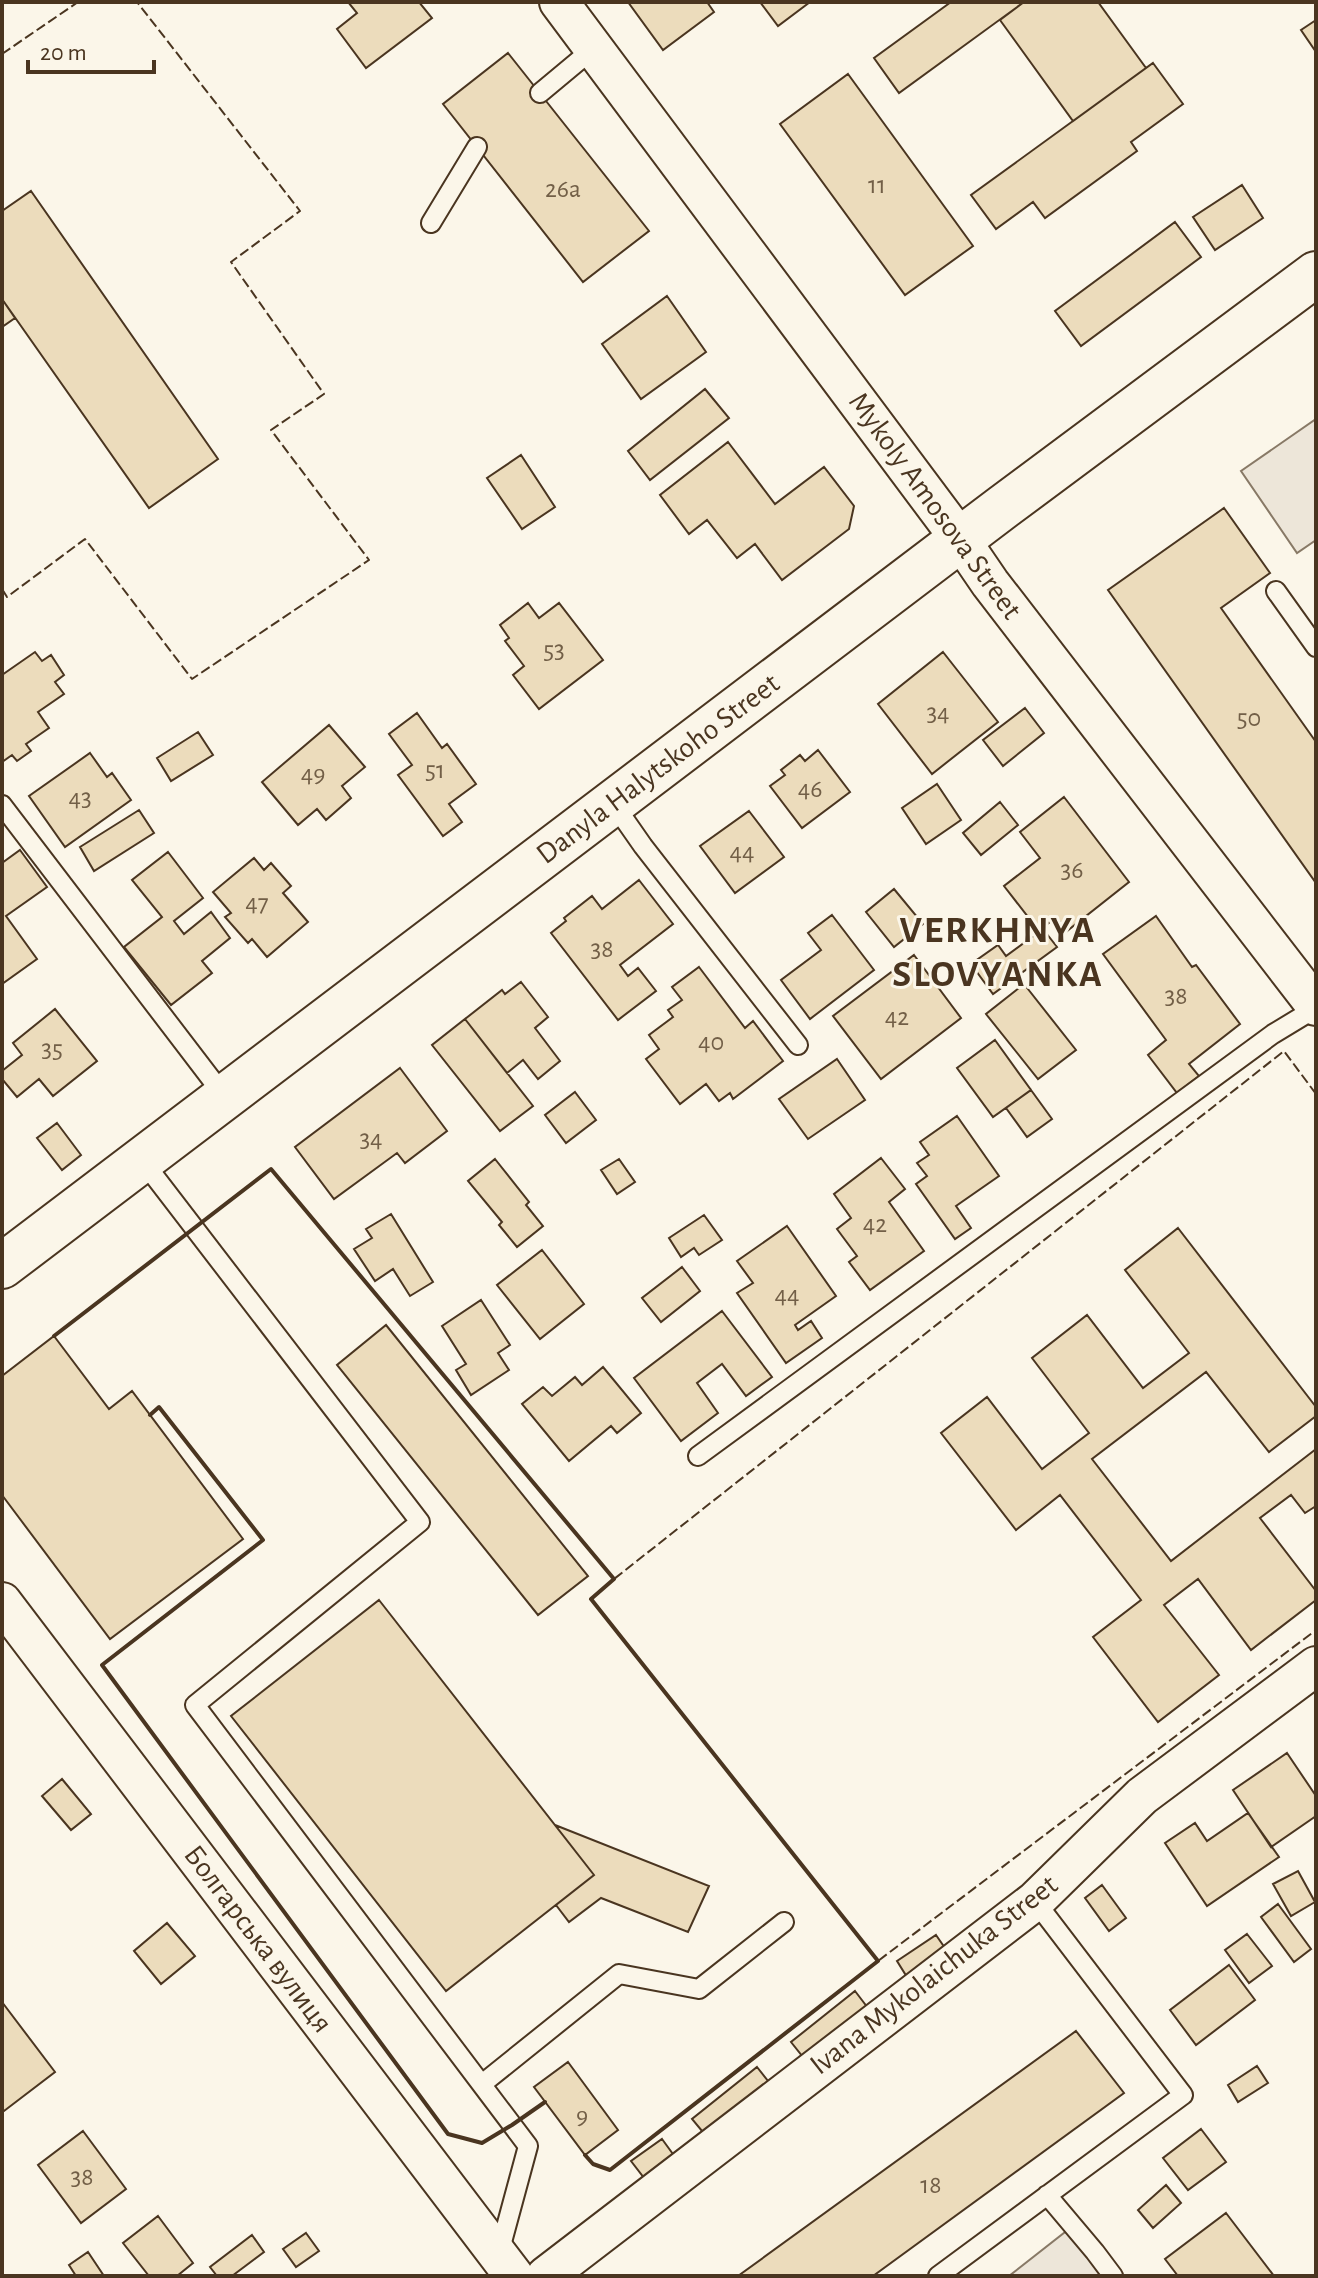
<svg xmlns="http://www.w3.org/2000/svg" width="1318" height="2278" font-family="'Alegreya Sans',sans-serif">
<style>
.green{fill:#ede6d9;stroke:#887966;stroke-width:2}
.building{fill:#ecdcbc;stroke:#4a3520;stroke-width:2}
.lines{fill:none;stroke-linecap:round;stroke-linejoin:round}
.service-casing{stroke:#4a3520;stroke-width:22}
.minor-casing{stroke:#4a3520;stroke-width:42}
.secondary-casing{stroke:#4a3520;stroke-width:48}
.service{stroke:#fbf6e9;stroke-width:18}
.minor{stroke:#fbf6e9;stroke-width:38}
.secondary{stroke:#fbf6e9;stroke-width:44}
.fence{stroke:#4a3520;stroke-width:2;stroke-dasharray:10 4;stroke-linecap:butt}
.wall{stroke:#4a3520;stroke-width:4}
.labels{text-anchor:middle;dominant-baseline:central;stroke-width:6;stroke-linejoin:round;paint-order:stroke}
.number-label{font-size:26px;fill:#725f47}
.street-label{font-size:30px;fill:#4a3520;stroke:#fbf6e9}
.district-label{font-size:38px;font-weight:bold;letter-spacing:2px;fill:#4a3520;stroke:#fbf6e9}
</style>
<rect width="100%" height="100%" fill="#fbf6e9"/>
<!-- green -->
<path class="green" d="M1316,419V540L1297,553L1241,471Z
M1069,2229L1103,2276H1009Z"/>
<!-- building -->
<path class="building" d="M348,2H419L432,18L366,68L337,29L357,13Z
M628,2H707L714,12L663,50Z
M760,2H810L778,26Z
M951,2H1024L899,93L874,58Z
M1024,2H1098L1146,68L1073,121L1000,20Z
M1316,20V52L1301,30Z
M508,53L649,231L583,282L443,104Z
M1153,63L1183,104L1131,142L1137,151L1045,218L1033,202L996,229L971,195Z
M848,74L973,246L905,295L780,124Z
M1242,185L1263,218L1215,250L1193,217Z
M31,191L218,459L149,508L2,299V211Z
M1175,222L1201,257L1081,346L1055,311Z
M667,296L706,352L641,399L602,344Z
M2,299L15,318L2,327Z
M705,389L729,418L650,480L628,451Z
M728,442L775,504L824,467L854,506L849,529L782,580L755,544L737,558L707,520L689,534L660,495Z
M521,455L555,507L522,529L487,478Z
M1224,508L1270,573L1221,608L1316,742V883L1108,590Z
M528,603L539,618L559,603L603,660L539,709L513,675L524,666L505,641L509,638L500,625Z
M35,652L42,661L51,655L64,675L55,682L64,694L38,712L49,728L26,744L31,751L17,761L12,755L2,762V675Z
M943,652L998,722L932,774L878,704Z
M1025,708L1044,733L1003,766L983,740Z
M417,713L442,748L447,744L476,784L449,804L462,822L443,836L398,775L412,765L389,734Z
M329,725L365,767L342,786L351,798L326,820L317,809L298,825L262,782Z
M198,732L213,755L171,781L157,758Z
M818,750L850,792L802,828L770,786L785,775L781,770L800,755L805,761Z
M90,753L107,777L112,773L131,800L65,847L29,796Z
M937,784L961,820L926,844L902,808Z
M1064,797L1129,882L1067,931L1056,917L1039,931L1004,886L1040,858L1020,832Z
M1000,802L1018,825L981,855L963,833Z
M139,810L154,833L94,871L80,847Z
M749,811L784,857L735,893L700,846Z
M20,850L47,887L6,916L37,959L2,984V863Z
M168,852L203,898L174,921L184,934L211,912L230,938L202,961L212,973L171,1005L124,947L162,917L132,880Z
M254,858L264,870L271,863L291,886L283,893L308,922L267,957L252,939L248,943L225,917L231,913L213,892Z
M639,880L673,924L620,965L628,976L638,968L656,991L618,1020L551,933L566,921L564,918L592,896L602,909Z
M894,889L923,924L894,947L866,912Z
M832,915L874,970L810,1019L781,980L821,950L808,933Z
M1156,916L1192,967L1196,965L1240,1024L1189,1064L1199,1076L1177,1093L1148,1055L1166,1040L1103,954Z
M1043,929L1057,947L993,994L971,964L998,945L1006,956Z
M914,955L961,1018L881,1079L833,1016Z
M699,967L745,1028L753,1021L783,1061L733,1099L730,1093L719,1101L706,1084L680,1104L646,1059L659,1049L649,1035L673,1017L668,1010L682,1000L672,987Z
M521,982L548,1017L535,1028L560,1061L538,1079L523,1060L507,1073L465,1019L502,990L505,994Z
M1024,984L1076,1050L1038,1079L986,1014Z
M55,1009L97,1061L53,1096L39,1079L17,1097L2,1079V1071L22,1055L13,1043Z
M465,1019L533,1106L500,1131L432,1045Z
M995,1040L1031,1090L993,1117L957,1068Z
M837,1059L865,1100L808,1139L779,1099Z
M400,1068L447,1131L405,1163L397,1153L334,1199L295,1147Z
M1031,1090L1052,1119L1027,1137L1006,1108Z
M575,1092L596,1120L566,1143L545,1115Z
M957,1116L999,1176L956,1206L971,1228L955,1239L916,1184L927,1176L917,1163L929,1155L920,1142Z
M57,1123L81,1155L62,1170L37,1138Z
M881,1158L905,1189L889,1202L924,1251L870,1290L849,1262L857,1256L837,1229L851,1218L834,1194Z
M495,1159L529,1202L526,1205L543,1226L517,1247L499,1225L502,1222L468,1181Z
M619,1159L635,1182L617,1194L601,1170Z
M391,1214L433,1282L410,1296L393,1269L375,1281L354,1249L372,1238L366,1229Z
M704,1215L722,1240L699,1255L694,1248L681,1257L669,1238Z
M787,1226L836,1296L795,1325L798,1330L811,1321L822,1338L786,1363L737,1293L753,1283L737,1261Z
M1178,1228L1316,1407V1416L1269,1452L1206,1372L1092,1459L1171,1561L1316,1449V1506L1305,1513L1291,1495L1260,1518L1316,1591V1600L1251,1650L1198,1579L1164,1605L1219,1675L1158,1722L1093,1637L1141,1600L1060,1495L1016,1530L941,1433L987,1397L1042,1469L1089,1433L1032,1358L1087,1315L1143,1388L1189,1353L1125,1270Z
M542,1250L584,1304L540,1339L497,1285Z
M682,1267L700,1291L661,1322L642,1298Z
M481,1300L510,1345L498,1353L509,1370L471,1395L456,1370L466,1364L442,1326Z
M722,1311L772,1377L746,1396L722,1364L697,1383L718,1413L681,1441L634,1378Z
M386,1325L588,1576L538,1615L337,1365Z
M54,1336L109,1409L132,1391L243,1539L110,1639L2,1495V1376Z
M603,1367L641,1413L617,1433L611,1426L569,1461L522,1404L543,1387L552,1396L575,1377L582,1385Z
M379,1600L594,1875L446,1991L231,1716Z
M1287,1753L1316,1796V1816L1271,1847L1233,1790Z
M62,1779L91,1814L71,1830L42,1796Z
M1248,1813L1279,1857L1207,1906L1165,1843L1195,1823L1207,1841Z
M555,1825L709,1886L688,1932L601,1898L569,1922L556,1905L594,1875Z
M1298,1871L1315,1902L1291,1916L1273,1884Z
M1102,1885L1126,1918L1109,1931L1085,1898Z
M1278,1904L1311,1949L1294,1962L1261,1917Z
M167,1923L195,1956L161,1984L134,1951Z
M1247,1934L1272,1966L1249,1983L1225,1950Z
M936,1935L947,1951L907,1977L897,1961Z
M1229,1965L1255,2000L1196,2045L1170,2010Z
M855,1991L871,2012L807,2062L791,2042Z
M2,2002L55,2072L4,2111L2,2109Z
M1076,2031L1124,2093L873,2276H738Z
M568,2062L618,2130L585,2155L534,2087Z
M1257,2066L1268,2083L1238,2102L1228,2085Z
M757,2067L772,2086L707,2137L692,2119Z
M1201,2129L1226,2162L1188,2190L1163,2158Z
M83,2131L126,2189L81,2223L38,2165Z
M662,2139L678,2161L648,2183L631,2161Z
M1166,2185L1181,2203L1153,2228L1138,2210Z
M1226,2213L1274,2276H1178L1165,2259Z
M158,2216L193,2263L177,2276H149L123,2243Z
M306,2233L319,2251L296,2267L283,2249Z
M252,2235L264,2252L232,2276H217L210,2267Z
M88,2252L104,2276H76L69,2265Z"/>
<g class="lines">
<defs>
<path id="service" d="M540,93L594,48
M431,223L477,147
M1276,591L1316,647
M613,803L643,846L798,1045
M2,805L225,1097
M142,1160L420,1522L195,1705L528,2146L499,2253
M698,1456L1273,1034L1316,1008
M482,2084L619,1974L699,1989L784,1922
M1047,2195L1095,2252L1113,2276
M938,2276L1183,2095L1035,1901"/>
<path id="minor" d="M559,2L960,539L990,583L1316,1006
M2,1602L514,2276
M546,2276L1035,1901L1142,1796L1316,1666"/>
<path id="secondary" d="M2,1266L1003,507L1316,274"/>
</defs>
<!-- service casing -->
<use href="#service" class="service-casing"/>
<!-- minor casing -->
<use href="#minor" class="minor-casing"/>
<!-- secondary casing -->
<use href="#secondary" class="secondary-casing"/>
<!-- service -->
<use href="#service" class="service"/>
<!-- minor -->
<use href="#minor" class="minor"/>
<!-- secondary -->
<use href="#secondary" class="secondary"/>
<!-- fence -->
<path class="fence" d="M2,54L78,2
M2,589L7,597L85,539L192,679L369,560L271,430L324,394L231,262L300,211L137,2
M1316,1094L1284,1051L614,1579L591,1599L878,1961L1316,1630"/>
<!-- wall -->
<path class="wall" d="M54,1336L271,1169L614,1579L591,1599L878,1961L610,2170L593,2164L585,2155
M150,1415L159,1407L263,1540L102,1665L448,2134L482,2143L512,2125L545,2102"/>
</g>
<g class="labels">
<!-- number labels -->
<g class="number-label">
<text x="877" y="185">11</text>
<text x="563" y="189">26а</text>
<text x="554" y="650">53</text>
<text x="938" y="713">34</text>
<text x="1249" y="718">50</text>
<text x="435" y="770">51</text>
<text x="313" y="774">49</text>
<text x="810" y="789">46</text>
<text x="80" y="798">43</text>
<text x="742" y="852">44</text>
<text x="1072" y="870">36</text>
<text x="257" y="903">47</text>
<text x="602" y="949">38</text>
<text x="1176" y="996">38</text>
<text x="897" y="1017">42</text>
<text x="711" y="1042">40</text>
<text x="52" y="1049">35</text>
<text x="371" y="1139">34</text>
<text x="875" y="1224">42</text>
<text x="787" y="1295">44</text>
<text x="582" y="2116">9</text>
<text x="82" y="2177">38</text>
<text x="931" y="2185">18</text>
</g>
<!-- street labels -->
<g class="street-label">
<text transform="translate(935 506) rotate(54)">Mykoly Amosova Street</text>
<text transform="translate(658 769) rotate(-37)">Danyla Halytskoho Street</text>
<text transform="translate(258 1939) rotate(53)">Болгарська вулиця</text>
<text transform="translate(934 1975) rotate(-38)">Ivana Mykolaichuka Street</text>
</g>
<!-- district labels -->
<g class="district-label">
<text x="998" y="931">VERKHNYA<tspan x="998" dy="44">SLOVYANKA</tspan></text>
</g>
</g>
<!-- border -->
<rect width="1318" height="2278" fill="none" stroke="#4a3520" stroke-width="8"/>
<!-- scale -->
<path d="M28 60v12h126v-12" fill="none" stroke="#4a3520" stroke-width="4"/>
<text x="40" y="60" font-size="24" fill="#4a3520" stroke="#fbf6e9" stroke-width="6" paint-order="stroke">20 m</text>
</svg>
